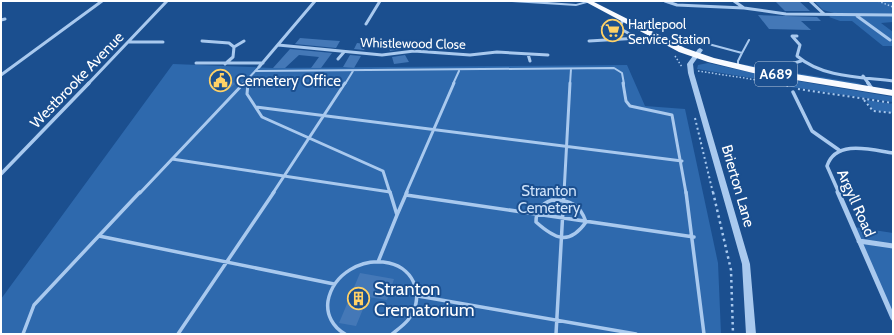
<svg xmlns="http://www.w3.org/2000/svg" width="894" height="335" font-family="Cabin,sans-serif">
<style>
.green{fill:#2e69ad}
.building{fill:#4478b7}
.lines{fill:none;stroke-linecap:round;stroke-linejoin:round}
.path-far2{stroke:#a9c9ee;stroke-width:1.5;stroke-dasharray:1.5 2;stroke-linecap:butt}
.path-far1{stroke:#a9c9ee;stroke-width:2;stroke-dasharray:2 3;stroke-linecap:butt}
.path{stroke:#a9c9ee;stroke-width:2.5;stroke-dasharray:2.5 3.5;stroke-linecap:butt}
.service-far2{stroke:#a9c9ee;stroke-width:2}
.service-far1{stroke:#a9c9ee;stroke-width:3}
.service{stroke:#a9c9ee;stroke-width:3.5}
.minor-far2{stroke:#a9c9ee;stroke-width:3}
.minor-far1{stroke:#a9c9ee;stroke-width:3.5}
.minor{stroke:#a9c9ee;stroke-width:5}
.tertiary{fill:#a9c9ee;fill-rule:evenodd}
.trunk{fill:#f8faff;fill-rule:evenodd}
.labels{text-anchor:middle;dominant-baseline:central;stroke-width:4;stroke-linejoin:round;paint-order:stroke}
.far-poi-label{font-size:13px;fill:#fff;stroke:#1b4f8f;text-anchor:start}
.far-street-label{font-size:13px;fill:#fff;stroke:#1b4f8f}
.shield{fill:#1b4f8f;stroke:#bbcadd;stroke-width:1}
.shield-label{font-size:14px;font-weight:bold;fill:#fff}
.street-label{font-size:15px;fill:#fff;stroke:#1b4f8f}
.poi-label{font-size:15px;fill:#fff;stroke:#1b4f8f;text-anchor:start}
.park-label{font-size:15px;fill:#cfe3fa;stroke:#1b4f8f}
.near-poi-label{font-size:18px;fill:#fff;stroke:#1b4f8f;text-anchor:start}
</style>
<rect width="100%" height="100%" fill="#1b4f8f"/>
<!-- green -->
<path class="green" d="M814,1H893V22L881,23L893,32V46H883L852,21H840L829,17L834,13L823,10Z
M708,63L762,75L764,80L697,69L698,65Z
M173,64L273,68L627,65L645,106L685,109L718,263L721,334H1V299Z
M741,64L858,83L862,85L756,69Z
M768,76L893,97V102L791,87Z
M866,100L893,104V113L873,110Z
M854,227L893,233V313Z"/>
<!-- building -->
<path class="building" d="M775,1H799L810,11H785Z
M758,15L817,17L821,21H801L811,30L769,29Z
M612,24L617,30L625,36L611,37L600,26Z
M300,38L325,40L340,41L336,48L295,44Z
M386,40L394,41L396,46L400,45L402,49L390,51Z
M357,43L368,44L364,50L354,49Z
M290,49L332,53L321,68H311L319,57L299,55L285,68H273Z
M350,55L361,56L354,68L343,67Z
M405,55L409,62L394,64L392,57Z
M219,74L223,77L227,76L235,84L229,89L221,92L208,78Z
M360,273L394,279L387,300L368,297L356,326L339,323Z"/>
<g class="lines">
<!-- path-far2 -->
<path class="path-far2" d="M878,1L893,7
M675,56L682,67
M698,71L757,80
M781,83L784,84"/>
<!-- path-far1 -->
<path class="path-far1" d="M782,83L790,87
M798,89L893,103
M864,100L873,111L893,113
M695,118L713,193"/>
<!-- path -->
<path class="path" d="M713,192L731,270L733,334"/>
<!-- service-far2 -->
<path class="service-far2" d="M673,38H686L742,53L738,61V66
M742,53L749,40
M255,71L614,68L622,73L624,84
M243,84L259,67
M248,84V79
M345,84L353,71
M453,84L459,71
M570,84L571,69"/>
<!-- service-far1 -->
<path class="service-far1" d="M248,83L247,94L262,117L383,171L390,193
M623,83L626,101L630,106L672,115L686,193
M256,107L682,161
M172,159L390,192
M140,193L244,83
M273,193L345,83
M406,193L454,83
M564,193L570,83"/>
<!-- service -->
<path class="service" d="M686,192L704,334
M406,195L694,237
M552,200C570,200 580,204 586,222C569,246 555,239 536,222C536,210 541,204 552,200Z
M397,215L407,192
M99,236L334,284
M378,262L397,215L390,192
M418,296L636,334
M23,334L34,305L140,192
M178,334L274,192
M345,334C333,327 326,315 328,301C333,274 362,257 389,263C416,269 425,299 408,320C404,325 397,330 392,334
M556,334L564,192"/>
<!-- minor-far2 -->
<path class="minor-far2" d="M665,1L677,5L744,8L786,14L893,15
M734,1L744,8
M810,1L824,14
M857,16L890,40
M1,20L5,19
M623,20L619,28L637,38
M366,24L380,1
M797,36H792L800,45L797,56C823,78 861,77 893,81
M202,41L229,43L234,47L233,57L225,64
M589,41L656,37
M129,42H163
M278,45L382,55L414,51L470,55L497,52L548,55
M234,47L244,41
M528,54L530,61
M338,59L344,52
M196,63H263
M259,67L315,1
M778,68L801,61
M1,75L102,1
M863,76L869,84
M88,84L167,1"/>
<!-- minor-far1 -->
<path class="minor-far1" d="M868,83L873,90
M793,92L812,131L839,150
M1,174L89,83
M839,193L827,166C836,139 872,150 893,153"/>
<!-- minor -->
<path class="minor" d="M838,192L893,318
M859,241L893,246"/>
<!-- tertiary -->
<path class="tertiary" d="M510,1H533L576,4L587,1H594L576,6L512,2Z
M700,48L703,50L693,64L694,73L750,264L756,334H746L742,264L688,73L687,64L698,49Z"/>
<!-- trunk -->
<path class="trunk" d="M584,1H592L685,48L714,58L753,67L893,90V96L753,73L708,62L679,52Z"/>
</g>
<!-- icons -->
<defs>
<symbol id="supermarket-ring" viewBox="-11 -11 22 22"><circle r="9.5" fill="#1b4f8f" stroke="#ffd166" stroke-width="1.5"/><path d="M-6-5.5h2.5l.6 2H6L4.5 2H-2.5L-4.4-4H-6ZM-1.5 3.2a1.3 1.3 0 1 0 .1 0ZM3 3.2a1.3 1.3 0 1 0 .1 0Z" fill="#ffd166"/></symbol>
<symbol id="civic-ring" viewBox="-11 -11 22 22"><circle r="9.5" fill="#1b4f8f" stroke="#ffd166" stroke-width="1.5"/><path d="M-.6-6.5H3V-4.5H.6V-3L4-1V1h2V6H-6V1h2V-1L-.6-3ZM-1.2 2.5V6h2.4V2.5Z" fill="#ffd166"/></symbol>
<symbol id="building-ring" viewBox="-11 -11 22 22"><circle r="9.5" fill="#1b4f8f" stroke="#ffd166" stroke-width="1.5"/><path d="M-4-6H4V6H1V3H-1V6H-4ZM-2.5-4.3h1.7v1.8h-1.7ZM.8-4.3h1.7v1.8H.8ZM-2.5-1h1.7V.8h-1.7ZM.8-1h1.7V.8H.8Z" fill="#ffd166"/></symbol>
</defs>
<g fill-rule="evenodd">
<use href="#supermarket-ring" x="600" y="18" width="25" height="25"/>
<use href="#civic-ring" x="208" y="68" width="25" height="25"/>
<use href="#building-ring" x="346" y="286" width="25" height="25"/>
</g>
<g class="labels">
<!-- far-poi labels -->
<g class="far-poi-label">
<text x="628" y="24">Hartlepool<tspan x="628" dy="15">Service Station</tspan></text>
</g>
<!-- far-street labels -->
<g class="far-street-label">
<text transform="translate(413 43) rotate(1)">Whistlewood Close</text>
</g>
<!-- shield labels -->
<rect class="shield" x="755" y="62" width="42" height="24" rx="3"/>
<g class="shield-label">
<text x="776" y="74">A689</text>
</g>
<!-- street labels -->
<g class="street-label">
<text transform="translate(77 80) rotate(-46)">Westbrooke Avenue</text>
<text transform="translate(738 186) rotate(74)">Brierton Lane</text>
<text transform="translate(856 203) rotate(66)">Argyll Road</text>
</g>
<!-- poi labels -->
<g class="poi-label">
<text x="236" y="81">Cemetery Office</text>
</g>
<!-- park labels -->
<g class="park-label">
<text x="549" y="191">Stranton<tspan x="549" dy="17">Cemetery</tspan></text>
</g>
<!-- near-poi labels -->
<g class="near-poi-label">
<text x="374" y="289">Stranton<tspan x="374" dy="21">Crematorium</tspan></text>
</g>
</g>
<!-- border -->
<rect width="894" height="335" fill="none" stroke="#ffffff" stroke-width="4"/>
</svg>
